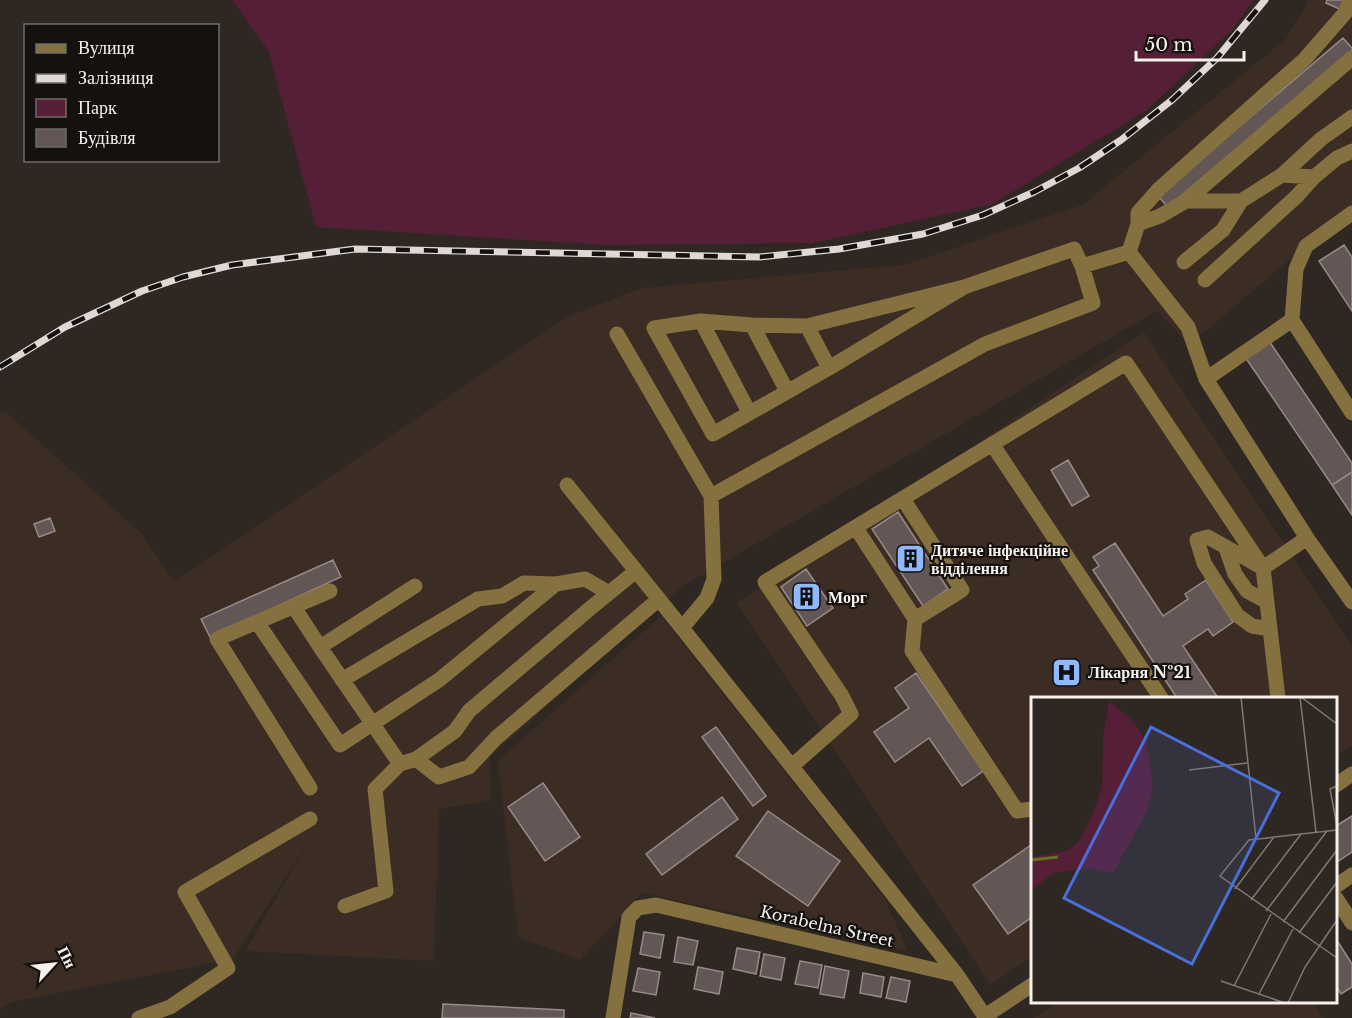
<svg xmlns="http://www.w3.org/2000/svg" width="1352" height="1018" font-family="'Libre Baskerville',serif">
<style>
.built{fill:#3b2d24}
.green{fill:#551f38}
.building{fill:#635755;stroke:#978a89;stroke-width:1.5}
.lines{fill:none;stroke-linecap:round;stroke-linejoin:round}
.minor{stroke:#85703f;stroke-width:15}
.rail-casing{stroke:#dfd8d4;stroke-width:7}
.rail{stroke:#14110e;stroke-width:4.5;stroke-dasharray:14;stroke-linecap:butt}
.labels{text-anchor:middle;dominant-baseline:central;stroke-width:4.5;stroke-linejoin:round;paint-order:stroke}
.poi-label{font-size:16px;font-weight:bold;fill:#f7f1ed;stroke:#14110e;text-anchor:start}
.street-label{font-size:16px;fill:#f7f1ed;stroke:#14110e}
.inset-river{fill:none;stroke:#636f23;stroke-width:3}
.inset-road{fill:none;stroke:#7f7873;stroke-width:1.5}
.view{fill:#496fdc;fill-opacity:0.15;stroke:#496fdc;stroke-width:3}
.inset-edge{fill:none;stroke:#f7f1ed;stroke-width:3}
</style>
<rect width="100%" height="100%" fill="#2f2721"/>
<!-- built -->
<path class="built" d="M1309,0H1352V207L1189,345L1157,311L685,585L651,613L490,757L491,800L439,809L434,961L245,951L311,838L233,959L12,1002L0,1009V414L5,411L141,533L174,581L569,316L642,288L904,265L1082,205L1286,39Z
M1144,332L1352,646V745L1336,756V698H1032V957L990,985L737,603Z
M661,616L884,897L908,951L643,893L580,960L518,937L498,761Z
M1058,1002H1313L1324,1018H1033Z"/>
<!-- green -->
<path class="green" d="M232,0H1253L1232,30L1147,110L993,204L813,243L605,245L316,227L268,50Z"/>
<!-- building -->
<path class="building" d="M1327,0H1347L1342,10L1326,3Z
M1343,38L1352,48V51L1168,207L1158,196Z
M1344,245L1352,257V311L1319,261Z
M1267,338L1352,463V472L1332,485L1243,354Z
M1068,460L1089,496L1072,506L1051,470Z
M1352,472V515L1332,485Z
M898,512L948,589L923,606L872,529Z
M50,518L55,531L39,537L34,524Z
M1115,543L1163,616L1188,599L1185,594L1206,580L1233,622L1213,636L1208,629L1183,646L1218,698H1177L1093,570L1099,566L1093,557Z
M333,560L341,577L210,637L201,619Z
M806,569L833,608L807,626L781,587Z
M916,673L983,771L962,786L929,738L895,762L874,732L909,708L895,688Z
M716,727L766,796L753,806L702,737Z
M543,783L580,837L545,861L508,807Z
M722,797L738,819L662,875L646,854Z
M768,811L840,861L808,906L736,856Z
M1352,816V852L1337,862L1336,860V826Z
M1031,845L1032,847V917L1008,934L973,885Z
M644,932L664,935L660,958L640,954Z
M678,937L698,941L693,965L674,962Z
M1336,939L1352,964V987L1341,994L1336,986Z
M737,948L760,952L756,974L733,969Z
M764,954L785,958L781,980L760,976Z
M800,961L822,965L818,988L795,984Z
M825,966L849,971L844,998L820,994Z
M698,967L723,972L719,994L694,989Z
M638,968L660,972L656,995L633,991Z
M863,973L884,977L881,997L860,993Z
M891,977L910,981L906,1002L886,998Z
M443,1004L564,1010V1018H442Z
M631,1013L655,1018H630Z"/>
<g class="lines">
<!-- minor -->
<path class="minor" d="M1351,0L1345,13L1305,59L1159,189L1138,213V224L1129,252L1188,327L1206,379L1307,538L1352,602
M1282,175L1321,139L1352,117
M1186,201L1352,58
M1138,224L1160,216L1186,201H1241L1282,175L1314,177L1337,158L1352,151
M1184,262L1223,230L1241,201
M1205,280L1297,196L1314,177
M964,287L807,326L752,325L701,321L654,328L713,434L829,368L964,287L1074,249L1082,266
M1292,320L1296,269L1306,246L1352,213
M701,321L749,412
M752,325L787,391
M807,326L829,368
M617,334L711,496L985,344L1093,303L1082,266L1129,252
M1206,379L1292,320L1352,413
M992,444L1161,698
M567,485L682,628L957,975L986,1018
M903,499L962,590L915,619L912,651L1017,811L1032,809
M856,528L915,619
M1226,548L1235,574L1247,591L1267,602
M294,607L320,647L400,764
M257,622L340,745L439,680L556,584L585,579L609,593
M682,628L707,598L714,579L711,496
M1270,629L1252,626L1237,615L1204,563L1197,540L1208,537L1263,568L1278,698
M320,647L415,586
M342,680L478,599L502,596L524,583L556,584
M416,759L439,777L469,767L496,738L659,599
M792,766L851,714L842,696L765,582L1126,363L1263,568L1307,538
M1336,785L1352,774
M310,788L217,639L330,591
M1336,886L1352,875
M1336,898L1352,923
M345,906L386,891L375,789L400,764L416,759L455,731L469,711L593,606L636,571
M985,1016L1032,985
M139,1018L170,1007L228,968L185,892L310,819
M613,1018L629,917L638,908L656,905L957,975"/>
<defs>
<path id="rail" d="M0,367L65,327L142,291L183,277L232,265L355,249L760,257L839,249L923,234L983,215L1034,192L1079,168L1121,140L1172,100L1217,58L1265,0"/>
</defs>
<!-- rail casing -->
<use href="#rail" class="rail-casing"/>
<!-- rail -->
<use href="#rail" class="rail"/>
</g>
<!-- icons -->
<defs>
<symbol id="building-square" viewBox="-11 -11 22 22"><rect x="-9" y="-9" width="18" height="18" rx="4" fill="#8fb8fd" stroke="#14110e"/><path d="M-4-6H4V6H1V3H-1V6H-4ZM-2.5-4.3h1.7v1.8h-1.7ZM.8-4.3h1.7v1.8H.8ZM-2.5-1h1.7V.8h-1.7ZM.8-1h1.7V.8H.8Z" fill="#111"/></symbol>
<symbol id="hospital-square" viewBox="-11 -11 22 22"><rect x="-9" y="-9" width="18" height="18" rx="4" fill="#8fb8fd" stroke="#14110e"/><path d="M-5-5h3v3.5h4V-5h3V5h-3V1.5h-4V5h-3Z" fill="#111"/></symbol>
</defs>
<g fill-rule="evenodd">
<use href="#building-square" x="894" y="542" width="33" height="33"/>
<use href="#building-square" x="790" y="580" width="33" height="33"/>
<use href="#hospital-square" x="1050" y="656" width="33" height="33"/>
</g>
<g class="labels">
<!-- poi labels -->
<g class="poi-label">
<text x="931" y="550">Дитяче інфекційне<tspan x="931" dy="18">відділення</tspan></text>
<text x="828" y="597">Морг</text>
<text x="1088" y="672">Лікарня №21</text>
</g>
<!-- street labels -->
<g class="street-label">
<text transform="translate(827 926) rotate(13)">Korabelna Street</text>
</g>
</g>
<!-- overview -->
<g transform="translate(1031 697)">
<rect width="306" height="306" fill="#2f2721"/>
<path d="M78,4L104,26L116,47L122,89L116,114L82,176L56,171L23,176L0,193V160L36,154L50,142L66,106L71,90L72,41Z" fill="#551f38"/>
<path class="inset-river" d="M0,163L27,160"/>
<path class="inset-road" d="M210,0L225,142M269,0L285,135M270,0L306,27M158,73L216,66M306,89L299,92L306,129M306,133L218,143L189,179L306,261M204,192L243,140M220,203L270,137M235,214L296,134M252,225L306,153M268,236L306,185M190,284L254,306M203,289L240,217M228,297L262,232M257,306L274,270L306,223"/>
<path class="view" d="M120,30L248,96L161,267L33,201Z"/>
<rect width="306" height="306" class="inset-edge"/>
</g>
<!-- legend -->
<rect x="24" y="24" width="195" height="138" fill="#14110e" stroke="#6f6b67" stroke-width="1.5"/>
<rect x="36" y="44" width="30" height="9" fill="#85703f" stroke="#6f6b67" stroke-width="1.5"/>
<text x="78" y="54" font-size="18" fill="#f7f1ed">Вулиця</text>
<rect x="36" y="74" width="30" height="9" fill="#dfd8d4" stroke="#6f6b67" stroke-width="1.5"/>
<text x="78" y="84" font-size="18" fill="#f7f1ed">Залізниця</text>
<rect x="36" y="99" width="30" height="18" fill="#551f38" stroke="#6f6b67" stroke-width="1.5"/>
<text x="78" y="114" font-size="18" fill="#f7f1ed">Парк</text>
<rect x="36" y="129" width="30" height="18" fill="#635755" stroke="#6f6b67" stroke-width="1.5"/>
<text x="78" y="144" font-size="18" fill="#f7f1ed">Будівля</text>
<!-- north arrow -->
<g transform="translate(54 964) rotate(63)" stroke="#14110e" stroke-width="4.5" paint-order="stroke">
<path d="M0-4.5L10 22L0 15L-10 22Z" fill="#f7f1ed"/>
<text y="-9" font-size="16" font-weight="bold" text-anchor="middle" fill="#f7f1ed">Пн</text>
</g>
<!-- scale -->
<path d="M1136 51v9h108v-9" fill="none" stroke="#f7f1ed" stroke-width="3"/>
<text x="1145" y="51" font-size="18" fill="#f7f1ed" stroke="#14110e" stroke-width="4.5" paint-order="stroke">50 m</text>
</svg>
